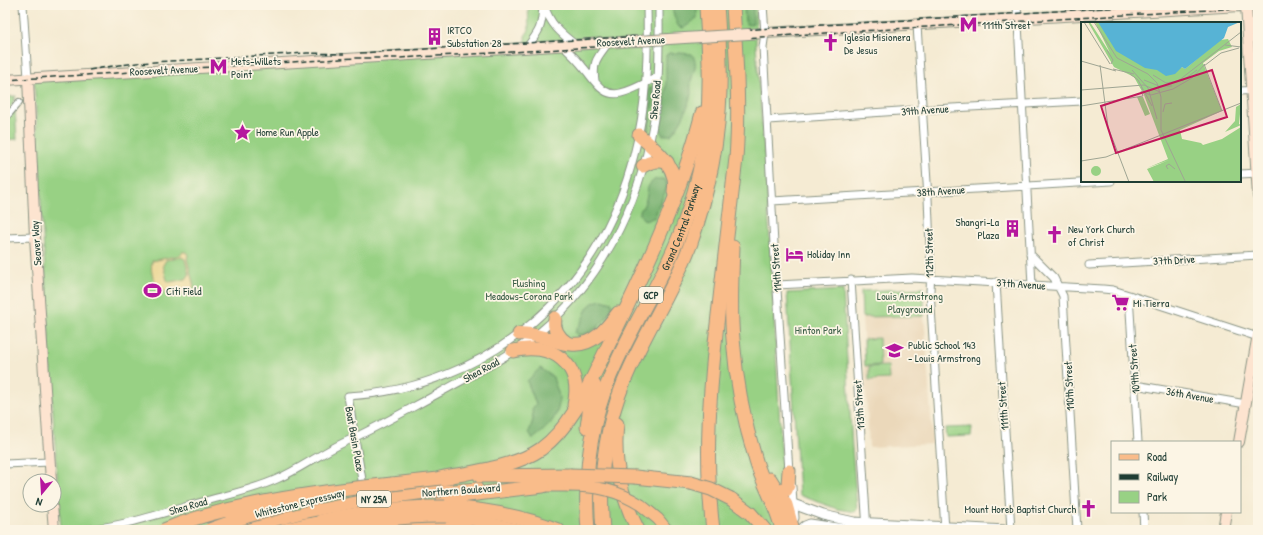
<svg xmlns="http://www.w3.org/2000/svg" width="1263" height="535" font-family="'Patrick Hand',sans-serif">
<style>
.built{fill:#ebd8ba}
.green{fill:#98d184;stroke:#5c875c}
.forest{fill:#7ab372;stroke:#4c7853}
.sand{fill:#eeda9e;stroke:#868c69;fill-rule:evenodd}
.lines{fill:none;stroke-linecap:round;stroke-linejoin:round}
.pedestrian-casing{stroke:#8a9484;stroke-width:8}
.minor-casing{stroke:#8a9484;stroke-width:9}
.tertiary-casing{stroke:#8a9484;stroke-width:11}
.secondary-casing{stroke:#8a9484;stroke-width:12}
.primary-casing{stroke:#8a9484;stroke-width:13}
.motorway-casing{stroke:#8a9484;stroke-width:15}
.pedestrian{stroke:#fff;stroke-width:5.5}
.minor{stroke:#fff;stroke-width:7}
.tertiary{stroke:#fff;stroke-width:9}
.secondary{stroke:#fde4d0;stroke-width:10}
.primary{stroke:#f9bc8a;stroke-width:11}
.motorway{stroke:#f9bc8a;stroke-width:13}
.rail{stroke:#1f3d34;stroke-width:1.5;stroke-dasharray:6 3;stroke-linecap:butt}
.secondary-bridge-casing{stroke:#8a9484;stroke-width:12;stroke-linecap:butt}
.primary-bridge-casing{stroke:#8a9484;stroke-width:13;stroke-linecap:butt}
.motorway-bridge-casing{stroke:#8a9484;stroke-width:15;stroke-linecap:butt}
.secondary-bridge{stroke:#fde4d0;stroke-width:10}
.primary-bridge{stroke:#f9bc8a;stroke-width:11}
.motorway-bridge{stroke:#f9bc8a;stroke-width:13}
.labels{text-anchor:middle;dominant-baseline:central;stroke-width:3.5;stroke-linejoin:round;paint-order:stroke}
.shield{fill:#fcf5e5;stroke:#617469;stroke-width:1}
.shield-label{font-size:10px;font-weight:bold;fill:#1f3d34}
.poi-label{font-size:11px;fill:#1f3d34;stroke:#fcf5e5;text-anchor:start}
.street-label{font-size:11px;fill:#1f3d34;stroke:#fcf5e5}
.park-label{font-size:11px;fill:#375b44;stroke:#fcf5e5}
.inset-road{fill:none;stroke:#9fa593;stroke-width:1}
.view{fill:#c2185b;fill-opacity:0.15;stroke:#c2185b;stroke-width:2}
.inset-edge{fill:none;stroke:#1f3d34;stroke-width:2}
</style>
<rect width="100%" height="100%" fill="#fcf5e5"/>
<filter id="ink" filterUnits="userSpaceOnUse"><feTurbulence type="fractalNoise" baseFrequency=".025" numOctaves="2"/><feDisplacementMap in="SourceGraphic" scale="8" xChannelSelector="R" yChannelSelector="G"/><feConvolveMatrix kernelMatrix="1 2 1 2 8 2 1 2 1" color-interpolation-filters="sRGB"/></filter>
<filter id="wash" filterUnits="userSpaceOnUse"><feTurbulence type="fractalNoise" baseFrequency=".012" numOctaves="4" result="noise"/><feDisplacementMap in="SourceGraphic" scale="16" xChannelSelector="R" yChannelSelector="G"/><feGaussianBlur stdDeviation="0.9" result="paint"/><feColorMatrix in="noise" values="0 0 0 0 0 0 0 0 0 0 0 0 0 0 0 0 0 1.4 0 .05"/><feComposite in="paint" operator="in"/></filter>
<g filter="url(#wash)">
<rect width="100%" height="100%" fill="#f5ebd3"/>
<!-- built -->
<path class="built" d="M924,316L933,444L869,447L862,317Z"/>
<!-- green -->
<path class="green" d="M528,5H756V45L767,188L783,481L789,530H61L54,430L34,78L526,48L525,36L529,30Z
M16,96L12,105L5,113V97Z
M15,109L17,139L5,140V122Z
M924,288V316L862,317L861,291Z
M843,290L852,448L857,509L855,512L837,509L799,495L787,293Z
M879,338L880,365L865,366L864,339Z
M888,366L889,379L869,380V367Z
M972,427L971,436L946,437L945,428Z"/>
<!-- forest -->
<path class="forest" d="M671,5H697V18L684,28L679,27L676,22Z
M744,5H753V23L751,25L747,24L745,22Z
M669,53H679L692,54C699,65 693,71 691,82C690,87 692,93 690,98C687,111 680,125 671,135H662L660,127L664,108L666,86V55Z
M652,87L653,89C655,103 650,119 648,132L645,133L643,132V126L648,90L650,88Z
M656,179H663L667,182V188L658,207L655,217L645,221L640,215V211C643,207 645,203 646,199C649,188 645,186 656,179Z
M602,300L612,303V311C605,320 587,341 575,333C576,328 579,326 581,322C588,309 586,303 602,300Z
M540,368L553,377C554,383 559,392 559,398C560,417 547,428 533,439L529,432L533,420L532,409L536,404L527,381Z"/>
<!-- sand -->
<path class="sand" d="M182,252H186L188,255L187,259L194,287C173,304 147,287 152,261L181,255ZM181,257L185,259L189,275L186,279L170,282L167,280L163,265L166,260Z"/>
</g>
<g filter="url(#ink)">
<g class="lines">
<defs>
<path id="pedestrian" d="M5,119L19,102"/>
<path id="minor" d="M23,5L28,78
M544,5C550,24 560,33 576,45
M763,5L765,33L763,47L774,244L789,471L792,487L793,504
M1017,5L1032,285
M917,25L928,198L931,271L930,291L945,530
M562,45C569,52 577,59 583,67C594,79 602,98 621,93C634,90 646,82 658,77
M526,48C540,31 542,27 543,5
M595,81C592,61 598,57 609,42
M1240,91L1258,90
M768,120L914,110L1082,101
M1240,174L1258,173
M772,201L1111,181
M5,238L35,237
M1030,254L1054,278L1063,296L1077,530
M1089,265L1258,255
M851,280L867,530
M996,282L1011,530
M777,285L912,278L1103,289L1113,290L1129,295L1258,337
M1129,295L1138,442
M1135,385L1246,404
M5,464L50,462
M366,504L348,396C490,387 600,292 634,155C647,106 648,55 647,5
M1143,512L1144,530
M84,530C124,526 163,513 202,502C227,495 253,490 277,479C300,469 321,453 345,442C378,427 409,409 441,392C475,373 511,356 541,331C608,274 645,191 656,105C660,72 659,38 659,5"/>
<path id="tertiary" d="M794,518L793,504L823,515L854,522L1006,530
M801,530L805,526L810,524L850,530"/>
<path id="secondary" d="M1246,5L1258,196
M748,34L1258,5
M28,78L35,237L51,481
M5,80L637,41
M1239,442L1258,334
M52,505L54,530
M1223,530L1226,512"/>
<path id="primary" d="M535,486H569
M442,491L477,488
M641,505L658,519L667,530
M446,517L480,521L521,530
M245,530L269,522L306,512"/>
<g id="motorway">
<path d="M639,135C655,150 679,166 674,192"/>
<path d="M643,166C651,161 657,160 667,162"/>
<path d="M733,247C732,277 730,308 733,339C736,380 744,422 756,461C763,485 777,506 782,530"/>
<path d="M555,318C553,329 558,337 567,343"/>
<path d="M519,334C528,333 537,336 546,338C554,340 562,344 571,344C592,347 607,328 618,313"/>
<path d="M513,351C551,341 584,364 574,405"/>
<path d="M617,424C613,461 621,497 638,530"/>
<path d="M587,427L590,406L594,385"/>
<path d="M480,476L570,475"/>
<path d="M635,477L691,483"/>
<path d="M440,478C472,472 515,467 541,449C574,424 589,384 607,348C644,273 681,195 702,113"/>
<path d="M770,479L786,505L793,530"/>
<path d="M392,484L448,478"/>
<path d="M773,485C777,489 781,493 786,490L788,485L789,471"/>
<path d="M443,498L543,486"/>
<path d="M731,499L750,513L765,530"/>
<path d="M445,507C484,509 521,516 558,530"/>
<path d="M285,530L321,521"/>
<path d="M394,530L430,528L466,530"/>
<path id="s1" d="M588,530C583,471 592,412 618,359C639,314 666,273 683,226C700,180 709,132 709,84C710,57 707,31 706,5"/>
<path d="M603,530C598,474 606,419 630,368C649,326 675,287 691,243C708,194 719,142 720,90C721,61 719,33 717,5"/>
<path d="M713,530C704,458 710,386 718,315C724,263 730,210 736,158C740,107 736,56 733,5"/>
</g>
</defs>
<!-- pedestrian casing -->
<use href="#pedestrian" class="pedestrian-casing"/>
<!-- minor casing -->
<use href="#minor" class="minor-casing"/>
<!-- tertiary casing -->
<use href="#tertiary" class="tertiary-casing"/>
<!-- secondary casing -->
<use href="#secondary" class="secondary-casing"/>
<!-- primary casing -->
<use href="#primary" class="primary-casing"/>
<!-- motorway casing -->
<use href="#motorway" class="motorway-casing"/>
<!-- pedestrian -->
<use href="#pedestrian" class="pedestrian"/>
<!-- minor -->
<use href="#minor" class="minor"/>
<!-- tertiary -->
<use href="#tertiary" class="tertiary"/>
<!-- secondary -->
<use href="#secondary" class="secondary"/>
<!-- primary -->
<use href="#primary" class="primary"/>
<!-- motorway -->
<use href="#motorway" class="motorway"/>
<!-- rail -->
<path class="rail" d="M360,53L1156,5
M89,70L119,65L137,63L307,53L344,54
M5,80L356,58H398L511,52L1258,7"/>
<defs>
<path id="secondary-bridge" d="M637,41L748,34"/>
<path id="primary-bridge" d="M569,486C597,486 617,490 641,505
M306,512L362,501L442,491
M329,530C368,522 407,516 446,517"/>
<path id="motorway-bridge" d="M570,475L635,477
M691,483L711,489L731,499
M321,521C362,512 403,506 445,507
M164,530C192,518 220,511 249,505C297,495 344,489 392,484
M209,530L248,516L283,506"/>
</defs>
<!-- secondary-bridge casing -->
<use href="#secondary-bridge" class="secondary-bridge-casing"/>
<!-- primary-bridge casing -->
<use href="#primary-bridge" class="primary-bridge-casing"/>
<!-- motorway-bridge casing -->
<use href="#motorway-bridge" class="motorway-bridge-casing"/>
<!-- secondary-bridge -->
<use href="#secondary-bridge" class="secondary-bridge"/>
<!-- primary-bridge -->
<use href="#primary-bridge" class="primary-bridge"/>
<!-- motorway-bridge -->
<use href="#motorway-bridge" class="motorway-bridge"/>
</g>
</g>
<!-- icons -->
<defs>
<symbol id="metro-bare" viewBox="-9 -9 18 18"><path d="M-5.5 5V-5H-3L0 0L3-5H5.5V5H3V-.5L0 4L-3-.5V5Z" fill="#b5179e" stroke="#fcf5e5" stroke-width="2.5" paint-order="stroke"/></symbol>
<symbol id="building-bare" viewBox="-9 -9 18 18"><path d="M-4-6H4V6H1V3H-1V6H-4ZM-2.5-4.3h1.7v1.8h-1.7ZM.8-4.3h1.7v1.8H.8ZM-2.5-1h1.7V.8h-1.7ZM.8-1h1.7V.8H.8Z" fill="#b5179e" stroke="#fcf5e5" stroke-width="2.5" paint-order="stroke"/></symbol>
<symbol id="church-bare" viewBox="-9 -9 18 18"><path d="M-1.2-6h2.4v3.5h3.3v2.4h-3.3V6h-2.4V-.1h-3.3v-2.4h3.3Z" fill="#b5179e" stroke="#fcf5e5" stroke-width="2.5" paint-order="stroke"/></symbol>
<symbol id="sight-bare" viewBox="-9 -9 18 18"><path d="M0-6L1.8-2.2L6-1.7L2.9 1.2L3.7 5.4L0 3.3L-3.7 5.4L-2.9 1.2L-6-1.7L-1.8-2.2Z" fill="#b5179e" stroke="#fcf5e5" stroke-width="2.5" paint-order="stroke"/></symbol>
<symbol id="hotel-bare" viewBox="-9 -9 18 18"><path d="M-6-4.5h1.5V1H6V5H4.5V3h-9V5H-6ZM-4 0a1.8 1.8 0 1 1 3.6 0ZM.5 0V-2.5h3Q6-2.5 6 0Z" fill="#b5179e" stroke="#fcf5e5" stroke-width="2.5" paint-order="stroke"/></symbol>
<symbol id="stadium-bare" viewBox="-9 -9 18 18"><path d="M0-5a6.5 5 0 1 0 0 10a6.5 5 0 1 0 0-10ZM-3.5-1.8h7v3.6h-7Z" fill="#b5179e" stroke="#fcf5e5" stroke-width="2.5" paint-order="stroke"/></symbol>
<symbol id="supermarket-bare" viewBox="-9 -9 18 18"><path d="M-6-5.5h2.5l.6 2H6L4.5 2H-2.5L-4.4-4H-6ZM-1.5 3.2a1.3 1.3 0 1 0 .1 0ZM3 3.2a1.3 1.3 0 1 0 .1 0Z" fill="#b5179e" stroke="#fcf5e5" stroke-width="2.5" paint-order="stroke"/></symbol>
<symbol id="school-bare" viewBox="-9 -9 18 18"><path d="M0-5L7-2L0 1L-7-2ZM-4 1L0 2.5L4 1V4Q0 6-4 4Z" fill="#b5179e" stroke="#fcf5e5" stroke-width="2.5" paint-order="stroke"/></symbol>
</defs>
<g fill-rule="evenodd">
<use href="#metro-bare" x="956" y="12" width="25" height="25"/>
<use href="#building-bare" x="422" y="24" width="25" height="25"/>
<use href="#church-bare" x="818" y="30" width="25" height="25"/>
<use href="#metro-bare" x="206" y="54" width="25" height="25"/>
<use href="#sight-bare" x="230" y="120" width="25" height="25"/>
<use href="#building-bare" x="1000" y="216" width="25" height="25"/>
<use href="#church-bare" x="1042" y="222" width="25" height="25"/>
<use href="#hotel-bare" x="782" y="242" width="25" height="25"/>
<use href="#stadium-bare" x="140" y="278" width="25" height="25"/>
<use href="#supermarket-bare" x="1108" y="290" width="25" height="25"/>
<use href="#school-bare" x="882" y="338" width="25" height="25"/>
<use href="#church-bare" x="1076" y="496" width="25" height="25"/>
</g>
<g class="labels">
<!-- shield labels -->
<g class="shield">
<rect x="639" y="287" width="24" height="16" rx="3"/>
<rect x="357" y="491" width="34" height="16" rx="3"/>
</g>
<g class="shield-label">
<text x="651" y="295">GCP</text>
<text x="374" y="499">NY 25A</text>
</g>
<!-- poi labels -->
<g class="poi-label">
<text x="982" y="25">111th Street</text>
<text x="447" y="30">IRTCO<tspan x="447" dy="13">Substation 28</tspan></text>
<text x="844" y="37">Iglesia Misionera<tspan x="844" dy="13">De Jesus</tspan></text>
<text x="231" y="61">Mets–Willets<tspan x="231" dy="13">Point</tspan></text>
<text x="256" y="132">Home Run Apple</text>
<text x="999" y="222" text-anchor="end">Shangri-La<tspan x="999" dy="13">Plaza</tspan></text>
<text x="1068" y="229">New York Church<tspan x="1068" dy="13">of Christ</tspan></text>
<text x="807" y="254">Holiday Inn</text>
<text x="166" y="291">Citi Field</text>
<text x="1133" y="303">Mi Tierra</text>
<text x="908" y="345">Public School 143<tspan x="908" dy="13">- Louis Armstrong</tspan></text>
<text x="1076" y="509" text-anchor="end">Mount Horeb Baptist Church</text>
</g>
<!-- street labels -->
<g class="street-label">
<text transform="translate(631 41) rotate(-3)">Roosevelt Avenue</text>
<text transform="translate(164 70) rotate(-3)">Roosevelt Avenue</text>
<text transform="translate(655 100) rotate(-84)">Shea Road</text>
<text transform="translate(925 110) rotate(-4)">39th Avenue</text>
<text transform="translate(941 191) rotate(-4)">38th Avenue</text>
<text stroke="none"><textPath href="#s1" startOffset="322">Grand Central Parkway</textPath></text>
<text transform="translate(36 243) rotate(-94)">Seaver Way</text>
<text transform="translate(929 253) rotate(-91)">112th Street</text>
<text transform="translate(1174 260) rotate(-3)">37th Drive</text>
<text transform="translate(776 268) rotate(-94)">114th Street</text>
<text transform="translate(1021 284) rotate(4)">37th Avenue</text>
<text transform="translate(1134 369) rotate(-94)">109th Street</text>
<text transform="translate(481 370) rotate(-29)">Shea Road</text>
<text transform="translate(1069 386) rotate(-93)">110th Street</text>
<text transform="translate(1190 395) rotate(10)">36th Avenue</text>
<text transform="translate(859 405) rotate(-94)">113th Street</text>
<text transform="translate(1003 406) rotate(-94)">111th Street</text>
<text transform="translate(355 439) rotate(80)">Boat Basin Place</text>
<text transform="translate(461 490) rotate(-4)">Northern Boulevard</text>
<text transform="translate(300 503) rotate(-14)">Whitestone Expressway</text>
<text transform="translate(188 506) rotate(-16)">Shea Road</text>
</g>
<!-- park labels -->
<g class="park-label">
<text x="529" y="283">Flushing<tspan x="529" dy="13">Meadows-Corona Park</tspan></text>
<text x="910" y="296">Louis Armstrong<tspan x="910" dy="13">Playground</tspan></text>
<text x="818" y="330">Hinton Park</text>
</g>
</g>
<!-- overview -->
<g transform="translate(1081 22)">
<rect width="160" height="160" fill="#f5ebd3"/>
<path d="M7,0H9L29,31L14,0H43L74,46L85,53L101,45L104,47L139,18L147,17L151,25L138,29L122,41L141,89L99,108L101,117L120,121L122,123L141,117L160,105V160H73L66,147L88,138L66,146L87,137L63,73L53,55L33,45ZM56,75H62L69,92L64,94ZM160,82L158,102L160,103L144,110L154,99L155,85ZM10 149a5 5 0 1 1 10 0a5 5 0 1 1-10 0Z" fill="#98d184"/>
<path d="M17,0H159L147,5L143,16L104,47L101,45L94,52L85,54L76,48L64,46L35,29Z" fill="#57b3d5"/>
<path class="inset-road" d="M3,0L29,42M13,0L36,36L67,52L76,61L80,75V108L104,159M144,23L160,25M26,28L32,38L30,42M0,39L35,49M123,42L141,89M19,43L27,105L48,160M123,44L140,31L158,26M32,47L53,52M51,48L67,66L76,97M49,52L57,58L71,84M72,53L85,61L97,59L160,10M63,58L78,64H91M101,59L116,48M60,65L64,71L70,73L92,67L111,56L124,42M0,68L63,63L79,70M0,84L62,74L60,69M82,90L84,82L91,81M0,139L25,135L160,81M87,147L85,144L88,142L94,147"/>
<path class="view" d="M131,48L146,95L35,131L20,84Z"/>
<rect width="160" height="160" class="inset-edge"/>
</g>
<!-- margin -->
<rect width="1263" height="535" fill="none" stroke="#fcf5e5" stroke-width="20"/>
<!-- legend -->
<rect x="1111" y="441" width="130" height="72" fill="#fcf5e5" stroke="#a4ab9e"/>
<rect x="1119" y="454" width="20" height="6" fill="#f9bc8a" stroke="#a4ab9e"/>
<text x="1147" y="461" font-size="12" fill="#1f3d34">Road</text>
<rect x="1119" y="474" width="20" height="6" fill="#1f3d34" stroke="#a4ab9e"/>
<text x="1147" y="481" font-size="12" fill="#1f3d34">Railway</text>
<rect x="1119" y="491" width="20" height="12" fill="#98d184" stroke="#a4ab9e"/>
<text x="1147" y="501" font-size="12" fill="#1f3d34">Park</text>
<!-- north arrow -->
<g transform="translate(42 493) rotate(198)"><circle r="19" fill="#fcf5e5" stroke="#a4ab9e"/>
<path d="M0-3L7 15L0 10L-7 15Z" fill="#b5179e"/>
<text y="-6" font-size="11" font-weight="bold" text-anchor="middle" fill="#1f3d34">N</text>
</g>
</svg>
